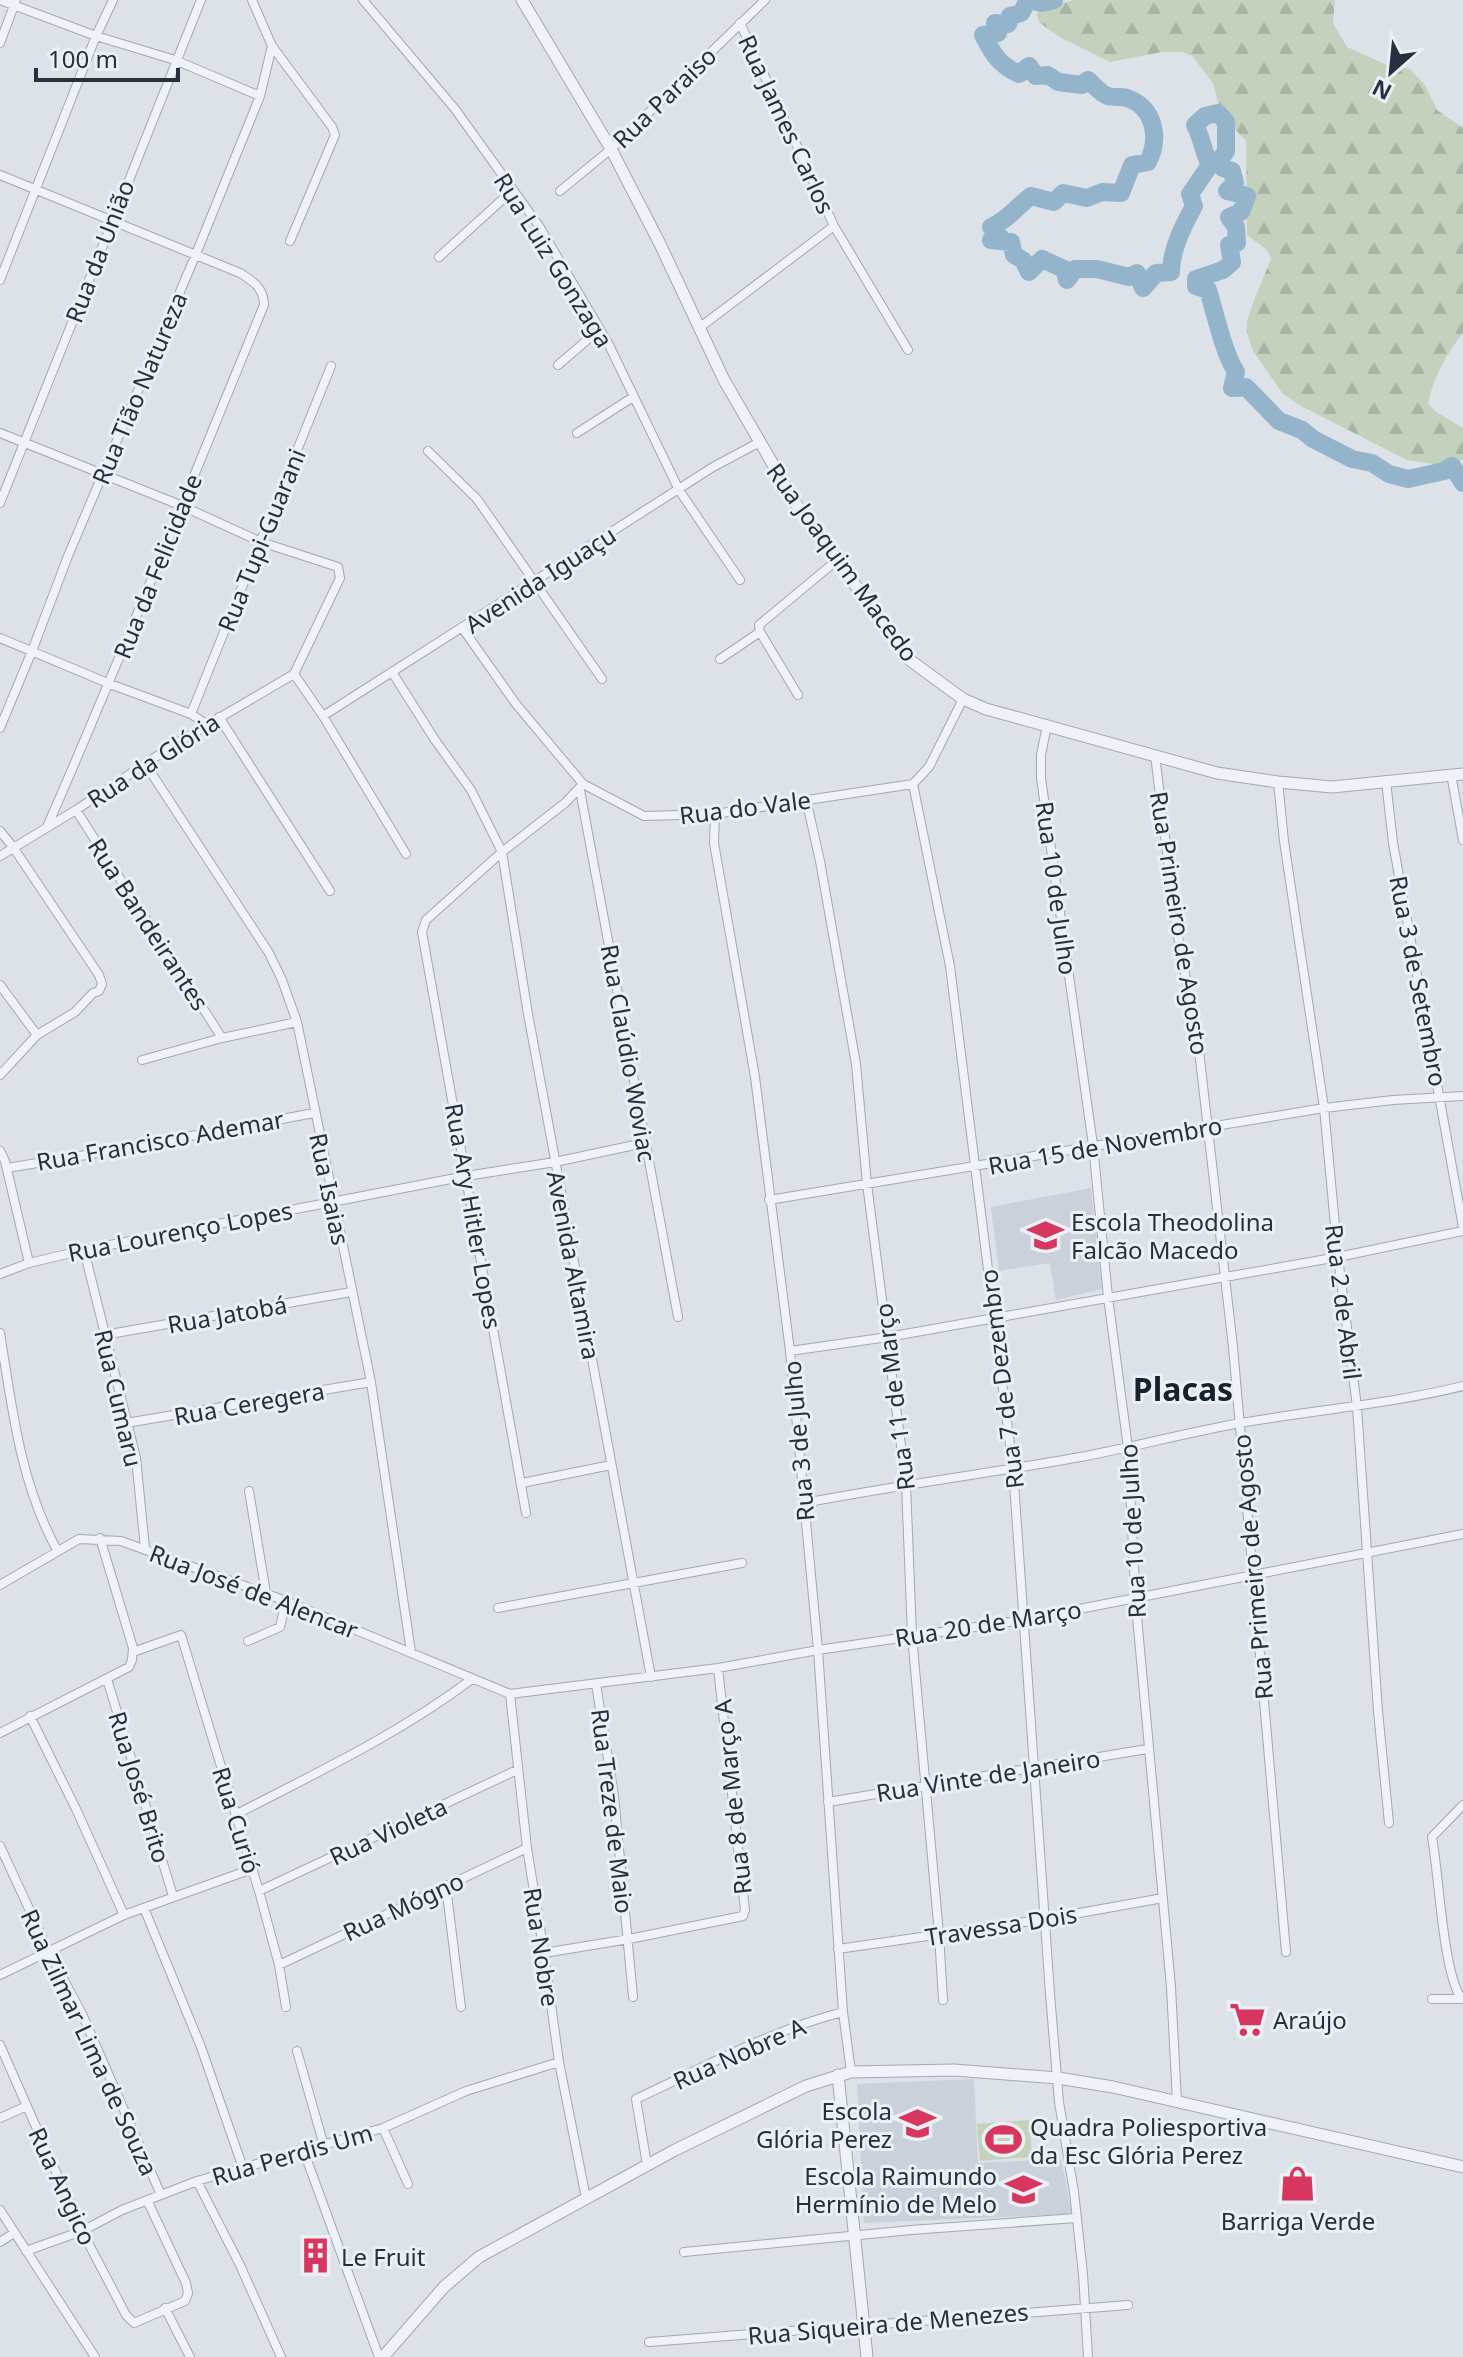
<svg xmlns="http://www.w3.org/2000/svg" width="1463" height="2357" font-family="'Noto Sans',sans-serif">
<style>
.built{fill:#cad1da}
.forest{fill:url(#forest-firs)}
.green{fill:#c4d2bd}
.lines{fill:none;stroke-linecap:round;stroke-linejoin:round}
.river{stroke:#94b4cb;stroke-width:18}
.minor-casing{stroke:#a1a9b1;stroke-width:10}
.tertiary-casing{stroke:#a1a9b1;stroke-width:13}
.minor{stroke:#eff2f6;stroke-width:8}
.tertiary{stroke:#eff2f6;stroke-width:11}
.labels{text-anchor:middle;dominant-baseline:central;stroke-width:6;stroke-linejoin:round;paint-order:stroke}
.street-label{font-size:24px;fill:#25313f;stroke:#ebf0f5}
.poi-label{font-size:24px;fill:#25313f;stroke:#ebf0f5;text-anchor:start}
.district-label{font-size:32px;font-weight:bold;fill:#17222f;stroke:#ebf0f5}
</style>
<defs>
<pattern id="forest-firs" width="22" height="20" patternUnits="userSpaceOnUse" patternTransform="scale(2)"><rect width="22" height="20" fill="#c4d2bd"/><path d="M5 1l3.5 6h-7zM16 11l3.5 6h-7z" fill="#a8b5a4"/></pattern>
</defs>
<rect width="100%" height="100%" fill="#dce2e7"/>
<!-- built -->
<path class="built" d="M1091,1188L1102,1289L1056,1300L1050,1263L999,1271L991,1207Z
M974,2079L978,2163L1061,2159L1072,2214L864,2223L857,2084Z"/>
<!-- forest -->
<path class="forest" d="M1075,0H1335L1333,23L1347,47L1387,65L1410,69L1425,85L1437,110L1463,128V333C1447,353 1433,378 1428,403L1435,411L1463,428V460L1440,465L1407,460L1301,406L1283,394L1253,351L1247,332V321L1254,300L1271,259L1267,250L1247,235L1246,141L1221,114L1213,83L1192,56L1182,52H1162L1110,62L1058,36L1040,23L1036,14L1043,8Z"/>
<!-- green -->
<path class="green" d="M1029,2120L1032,2157L980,2161L977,2124Z"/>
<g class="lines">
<!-- river -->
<path class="river" d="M1054,0L1042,3L1028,0L1021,13L1010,16L1008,24L995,23L998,33L983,35C993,54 999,65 1019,74L1029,66L1036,76L1048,75L1058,82L1082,85L1088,80C1094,85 1101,94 1108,96C1114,98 1121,96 1127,98C1155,108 1160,138 1148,162L1132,165L1121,193L1102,192L1087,198L1063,193L1054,202L1031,196C1016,207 1009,219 991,227L1001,238L991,240L1011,242L1014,255L1023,260L1029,272L1042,259L1064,269L1067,280L1075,269H1097L1129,277L1137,273L1143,288L1156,273L1171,272C1171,250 1183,226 1194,206L1190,194L1210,165C1203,151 1202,138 1195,125L1205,116L1218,113L1226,122V151L1220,160L1223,168L1232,171L1235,183L1227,191L1247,196L1241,212L1229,217L1236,227L1237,243L1229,245L1232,262L1223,270L1196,279V286L1208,290C1216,316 1223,351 1236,372L1232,388L1246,387L1279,421L1302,430L1313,439L1352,459L1372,463L1389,474L1408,479L1444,471L1452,466L1463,483"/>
<defs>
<path id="minor" d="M0,0L96,36L175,60L260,96
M252,0L272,46L332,127L335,135L290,241
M363,0L455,109L539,226L608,343L679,490L740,580
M740,23L834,226L908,350
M0,43L16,0
M0,175L240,273C253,281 264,288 264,305C192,479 123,654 47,827
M560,191L611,149L765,0
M439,257L513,190
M0,280L96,36L113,0
M699,328L834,226
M558,365L600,329
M0,433L180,505L261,542L338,567L340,578L294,674
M577,433L633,397
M428,451L477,499L602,679
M0,503L201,0
M463,629L516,704L583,784L644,816L715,814L913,784
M0,638L110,684L191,714L209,726
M720,659L760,632
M392,672L435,740L471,790L502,852L528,1014L651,1677
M294,674L323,716L406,854
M798,695L760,632L759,625L836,561
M191,714L331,366
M323,716L713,467L758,443
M219,717L330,891
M1047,725L1041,755V778L1093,1145L1108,1297L1128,1448L1136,1606L1171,1987L1177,2102
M0,728L32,651L68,556L196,254L260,96L272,46
M1155,755L1176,926L1198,1042L1233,1347L1286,1952
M146,765L269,953L282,980L297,1022L371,1382L411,1652
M1451,774L1463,840
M1386,781L1393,843L1463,1227
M1278,782L1284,841L1324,1108L1338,1257L1357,1407L1378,1711L1389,1823
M913,784L950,966L1013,1469L1050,1994L1059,2102L1074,2192L1083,2274L1088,2357
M913,784L929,767L963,699
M580,790L678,1317
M806,799L820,861L856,1064L867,1184L906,1484L912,1636L939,1934L943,2000
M76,810L222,1038
M715,814L714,843L755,1077L790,1351L818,1650L843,2012L851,2072
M0,831L13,847L99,975L102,984L99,991L93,993L75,1012L37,1035L0,1075
M0,856L76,810L175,744L294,674
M0,985L37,1035
M142,1060L222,1038L297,1022
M0,1151L5,1161L29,1263
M7,1168L110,1151L314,1113
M769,1200L1324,1108L1393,1100L1463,1096
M84,1250L136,1458L145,1548
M0,1274L29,1263L84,1250L466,1176L555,1162L644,1143
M0,1333C12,1407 20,1483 57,1550
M104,1335L351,1292
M790,1351L888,1337L1338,1257L1463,1231
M126,1423L371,1382
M522,1483L611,1465
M249,1491L266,1593
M804,1503C898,1485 992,1473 1086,1456C1138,1446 1189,1432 1241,1423C1315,1410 1390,1404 1463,1386
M526,1513L422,932L426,920L502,852L565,803L583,784
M0,1585L79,1539L121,1541L286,1601L510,1694L718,1668L818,1650L1023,1620L1463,1534
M498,1608L742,1563
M248,1641L280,1627L286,1601
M133,1652L181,1635L259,1891L279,1965L286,2007
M107,1679L173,1896
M596,1684L614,1796L633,1997
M510,1694L527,1848L544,1953L559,2062L586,2198
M30,1716L76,1809L124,1915
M0,1733L129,1667L132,1660L133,1648L100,1538
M828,1802L1147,1749
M235,1815C316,1773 399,1734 472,1679
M0,1846L49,1952L83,2016L161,2195
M446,1886L461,2007
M259,1891L517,1770
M144,1908L201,2047L243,2168
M838,1949L1046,1919L1163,1898
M544,1953L629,1939L743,1916L745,1910L718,1668
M279,1965L527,1848
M0,1975L124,1915L252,1869
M1461,1998C1443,1972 1439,1875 1432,1837L1463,1805
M1432,1999H1463
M0,2045L82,2231L126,2315L134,2323L185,2301L188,2293L186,2283L147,2200
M297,2051L324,2146
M0,2118L27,2106
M383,2128L408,2184
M304,2152L379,2357
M647,2165L636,2099C705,2067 769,2031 843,2012
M197,2181L240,2265L281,2357
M0,2210L95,2357
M0,2242L14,2233
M26,2251L82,2231L122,2210L197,2181L383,2128L466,2091L559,2062
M684,2252L911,2230L1076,2218
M165,2308L190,2357
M649,2342L1128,2305"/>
<path id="tertiary" d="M522,0L611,149L660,244L724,380L796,504L911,661L963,699L986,709L1217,773L1278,782L1332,787L1463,774
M838,2075L867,2357
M383,2357L444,2287L479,2257L675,2150L806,2086L851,2072L954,2070L1058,2078L1113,2087L1463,2167"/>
</defs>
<!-- minor casing -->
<use href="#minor" class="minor-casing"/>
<!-- tertiary casing -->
<use href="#tertiary" class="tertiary-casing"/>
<!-- minor -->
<use href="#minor" class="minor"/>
<!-- tertiary -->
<use href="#tertiary" class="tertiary"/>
</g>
<!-- icons -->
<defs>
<symbol id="school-bare" viewBox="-9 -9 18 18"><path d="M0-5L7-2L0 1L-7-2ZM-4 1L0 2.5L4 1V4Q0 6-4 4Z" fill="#d7375e" stroke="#ebf0f5" stroke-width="2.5" paint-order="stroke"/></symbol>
<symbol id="supermarket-bare" viewBox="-9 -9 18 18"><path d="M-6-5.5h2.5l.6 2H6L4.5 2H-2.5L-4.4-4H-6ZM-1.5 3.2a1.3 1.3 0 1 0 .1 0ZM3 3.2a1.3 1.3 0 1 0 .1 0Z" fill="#d7375e" stroke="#ebf0f5" stroke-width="2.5" paint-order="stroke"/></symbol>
<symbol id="stadium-bare" viewBox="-9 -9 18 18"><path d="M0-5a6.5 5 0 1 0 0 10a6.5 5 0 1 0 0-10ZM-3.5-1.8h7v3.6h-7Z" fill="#d7375e" stroke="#ebf0f5" stroke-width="2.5" paint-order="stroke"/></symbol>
<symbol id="shop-bare" viewBox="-9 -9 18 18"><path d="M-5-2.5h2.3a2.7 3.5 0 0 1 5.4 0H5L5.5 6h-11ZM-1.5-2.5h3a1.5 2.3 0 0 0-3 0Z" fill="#d7375e" stroke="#ebf0f5" stroke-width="2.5" paint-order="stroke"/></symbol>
<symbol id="building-bare" viewBox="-9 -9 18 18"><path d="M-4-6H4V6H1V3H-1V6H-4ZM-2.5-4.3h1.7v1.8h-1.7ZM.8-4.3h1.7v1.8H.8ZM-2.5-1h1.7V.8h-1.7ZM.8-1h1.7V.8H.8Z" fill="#d7375e" stroke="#ebf0f5" stroke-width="2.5" paint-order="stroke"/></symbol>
</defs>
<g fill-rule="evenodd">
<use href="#school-bare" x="1020" y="1210" width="51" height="51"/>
<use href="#supermarket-bare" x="1222" y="1994" width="51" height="51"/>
<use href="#school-bare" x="892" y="2098" width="51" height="51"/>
<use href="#stadium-bare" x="978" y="2114" width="51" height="51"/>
<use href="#shop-bare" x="1272" y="2158" width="51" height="51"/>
<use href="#school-bare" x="998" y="2164" width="51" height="51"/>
<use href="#building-bare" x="290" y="2230" width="51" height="51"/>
</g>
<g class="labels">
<!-- street labels -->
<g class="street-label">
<text transform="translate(664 97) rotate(-44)">Rua Paraiso</text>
<text transform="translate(787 124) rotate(65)">Rua James Carlos</text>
<text transform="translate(99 251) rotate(-69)">Rua da União</text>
<text transform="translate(554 260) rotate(58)">Rua Luiz Gonzaga</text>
<text transform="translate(139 388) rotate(-67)">Rua Tião Natureza</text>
<text transform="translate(261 540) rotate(-68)">Rua Tupi-Guarani</text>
<text transform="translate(843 562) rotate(54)">Rua Joaquim Macedo</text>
<text transform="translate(157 566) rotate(-68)">Rua da Felicidade</text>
<text transform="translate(540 579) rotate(-33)">Avenida Iguaçu</text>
<text transform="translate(153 760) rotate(-33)">Rua da Glória</text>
<text transform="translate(745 807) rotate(-7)">Rua do Vale</text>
<text transform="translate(1057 888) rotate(82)">Rua 10 de Julho</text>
<text transform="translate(1180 923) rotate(81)">Rua Primeiro de Agosto</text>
<text transform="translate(149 924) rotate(57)">Rua Bandeirantes</text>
<text transform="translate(1419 981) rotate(79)">Rua 3 de Setembro</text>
<text transform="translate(629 1053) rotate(80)">Rua Claúdio Woviac</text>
<text transform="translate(160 1140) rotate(-10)">Rua Francisco Ademar</text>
<text transform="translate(1105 1145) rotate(-10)">Rua 15 de Novembro</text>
<text transform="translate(330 1189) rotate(78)">Rua Isaias</text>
<text transform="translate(474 1216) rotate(80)">Rua Ary Hitler Lopes</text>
<text transform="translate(180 1231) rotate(-11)">Rua Lourenço Lopes</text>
<text transform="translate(574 1265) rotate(79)">Avenida Altamira</text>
<text transform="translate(1344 1302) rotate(83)">Rua 2 de Abril</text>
<text transform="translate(227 1314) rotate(-10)">Rua Jatobá</text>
<text transform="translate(1001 1379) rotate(-97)">Rua 7 de Dezembro</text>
<text transform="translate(894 1397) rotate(-97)">Rua 11 de Março</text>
<text transform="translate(119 1398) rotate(77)">Rua Cumaru</text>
<text transform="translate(249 1403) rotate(-10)">Rua Ceregera</text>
<text transform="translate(798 1441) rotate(-95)">Rua 3 de Julho</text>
<text transform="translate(1132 1531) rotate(-93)">Rua 10 de Julho</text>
<text transform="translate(1252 1567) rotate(-95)">Rua Primeiro de Agosto</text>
<text transform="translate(254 1591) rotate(21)">Rua José de Alencar</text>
<text transform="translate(988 1623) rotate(-9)">Rua 20 de Março</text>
<text transform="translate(988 1775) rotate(-9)">Rua Vinte de Janeiro</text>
<text transform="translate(140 1787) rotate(73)">Rua José Brito</text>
<text transform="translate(732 1797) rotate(-96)">Rua 8 de Março A</text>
<text transform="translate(613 1811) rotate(83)">Rua Treze de Maio</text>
<text transform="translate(237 1820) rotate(73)">Rua Curió</text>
<text transform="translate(388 1831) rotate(-25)">Rua Violeta</text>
<text transform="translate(403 1906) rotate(-25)">Rua Mógno</text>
<text transform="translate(1001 1925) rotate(-9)">Travessa Dois</text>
<text transform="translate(542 1947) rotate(81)">Rua Nobre</text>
<text transform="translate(90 2042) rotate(65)">Rua Zilmar Lima de Souza</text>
<text transform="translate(739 2053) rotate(-24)">Rua Nobre A</text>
<text transform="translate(292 2154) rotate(-16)">Rua Perdis Um</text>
<text transform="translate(63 2186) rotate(65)">Rua Angico</text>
<text transform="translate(888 2323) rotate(-5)">Rua Siqueira de Menezes</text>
</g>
<!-- poi labels -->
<g class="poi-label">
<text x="1071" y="1221">Escola Theodolina<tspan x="1071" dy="28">Falcão Macedo</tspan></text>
<text x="1273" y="2019">Araújo</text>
<text x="892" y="2110" text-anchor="end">Escola<tspan x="892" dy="28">Glória Perez</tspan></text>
<text x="1030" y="2126">Quadra Poliesportiva<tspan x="1030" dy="28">da Esc Glória Perez</tspan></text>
<text x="997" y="2175" text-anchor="end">Escola Raimundo<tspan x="997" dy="28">Hermínio de Melo</tspan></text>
<text x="1298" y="2220" text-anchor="middle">Barriga Verde</text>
<text x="341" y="2256">Le Fruit</text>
</g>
<!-- district labels -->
<g class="district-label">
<text x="1183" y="1388">Placas</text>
</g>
</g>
<!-- north arrow -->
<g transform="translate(1391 72) rotate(207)" stroke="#ebf0f5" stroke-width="6" paint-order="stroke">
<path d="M0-6L14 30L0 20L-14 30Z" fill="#25313f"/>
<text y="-12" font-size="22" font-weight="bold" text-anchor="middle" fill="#25313f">N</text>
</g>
<!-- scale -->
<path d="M36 68v12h142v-12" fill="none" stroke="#25313f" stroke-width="4"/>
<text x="48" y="68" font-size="24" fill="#25313f" stroke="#ebf0f5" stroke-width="6" paint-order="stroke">100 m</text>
</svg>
